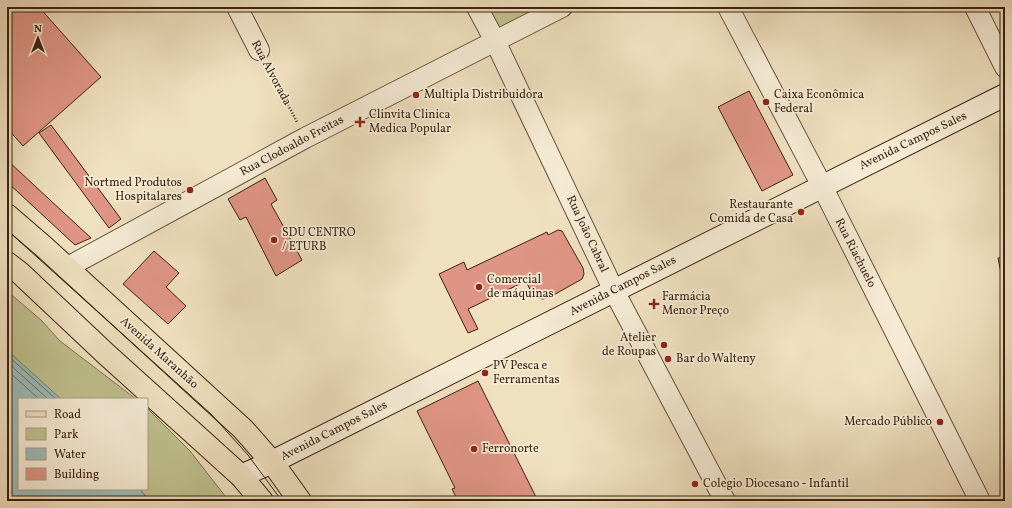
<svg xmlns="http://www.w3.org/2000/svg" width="1012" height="508" font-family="Vollkorn,serif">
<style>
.green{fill:#bfc18e;stroke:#7d724e}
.water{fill:#9cbbb9;stroke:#757e75}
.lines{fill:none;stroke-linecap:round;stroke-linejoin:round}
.shore{stroke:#6c6e64;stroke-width:1}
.building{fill:#df9585;stroke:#3b220f}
.minor-casing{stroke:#68523b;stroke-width:22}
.secondary-casing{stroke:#3b220f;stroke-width:24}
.primary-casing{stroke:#3b220f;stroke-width:24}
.path{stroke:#3b220f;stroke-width:2.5;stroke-dasharray:1 2;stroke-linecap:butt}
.minor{stroke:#f5ebd5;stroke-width:20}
.secondary{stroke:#f5ebd5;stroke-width:22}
.primary{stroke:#efe0bf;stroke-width:22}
.tram{stroke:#3b220f;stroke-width:1}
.poi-dot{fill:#8f2418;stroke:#f5ebd5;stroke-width:1.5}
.labels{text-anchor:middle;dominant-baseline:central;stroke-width:3.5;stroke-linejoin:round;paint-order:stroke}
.street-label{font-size:12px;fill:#3b220f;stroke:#f5ebd5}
.poi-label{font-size:12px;fill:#3b220f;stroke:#f5ebd5;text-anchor:start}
</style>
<rect width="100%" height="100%" fill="#efe0bf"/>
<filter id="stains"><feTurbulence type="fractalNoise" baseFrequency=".005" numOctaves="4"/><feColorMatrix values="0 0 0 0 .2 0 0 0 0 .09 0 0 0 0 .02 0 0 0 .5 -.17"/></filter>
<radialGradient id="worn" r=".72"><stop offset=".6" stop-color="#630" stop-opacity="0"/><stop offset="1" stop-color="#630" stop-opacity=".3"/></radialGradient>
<!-- green -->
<path class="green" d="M487,7H524L529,14L500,30Z
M7,291L41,320L60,341L136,399H41L7,372Z
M147,408L190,451L229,501H152L138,489H147Z"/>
<!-- water -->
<path class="water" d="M7,350L61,399H19V489H140L149,501H7Z"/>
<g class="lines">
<!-- shore -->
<path class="shore" d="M7,355L56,399
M7,362L48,399
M7,370L39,399"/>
</g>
<!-- building -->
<path class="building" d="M7,7H39L101,77L23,146L7,128Z
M998,7H1005V20Z
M749,91L793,175L762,191L718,107Z
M51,125L121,219L109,228L39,133Z
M7,160L91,238L75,245L7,182Z
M265,178L277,200L271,204L302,260L276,276L246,217L240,220L228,199Z
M558,230L562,231L583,268L584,274L582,279L550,297L543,299L538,298L532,294L526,281L468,309L478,329L468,333L439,274L464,262L467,270L547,232L548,235Z
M154,251L179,273L166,287L186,306L168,324L123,284Z
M1005,257V293L998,258Z
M478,381L538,501H447L456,497L452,489L455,488L417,411Z"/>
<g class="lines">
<defs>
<path id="minor" d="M237,7L259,50
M477,7L495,41L614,291L725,501
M728,7L822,186L980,501
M975,7L1005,67
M66,268L305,138L562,7"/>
<path id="secondary" d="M241,476L272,462L1005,95"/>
<path id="primary" d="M7,215L43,246L243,429L272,462L300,501
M7,263L20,273L106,354L241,476L262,501"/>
</defs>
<!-- minor casing -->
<use href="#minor" class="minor-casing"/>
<!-- secondary casing -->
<use href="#secondary" class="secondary-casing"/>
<!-- primary casing -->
<use href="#primary" class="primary-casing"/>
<!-- path -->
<path class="path" d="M267,65L297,122"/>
<!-- minor -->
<use href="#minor" class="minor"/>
<!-- secondary -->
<use href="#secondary" class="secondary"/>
<!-- primary -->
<use href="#primary" class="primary"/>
<!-- tram -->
<path class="tram" d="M7,230L211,414L248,455L282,501"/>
</g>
<!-- markers -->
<g class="poi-dot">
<circle cx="416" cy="95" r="4"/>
<circle cx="766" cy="102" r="4"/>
<path d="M358 116h4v4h4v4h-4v4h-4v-4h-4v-4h4z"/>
<circle cx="190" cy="190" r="4"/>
<circle cx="801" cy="212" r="4"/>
<circle cx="274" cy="240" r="4"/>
<circle cx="479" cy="287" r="4"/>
<path d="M652 298h4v4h4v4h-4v4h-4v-4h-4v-4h4z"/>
<circle cx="664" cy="345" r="4"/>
<circle cx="668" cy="359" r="4"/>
<circle cx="485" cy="373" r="4"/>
<circle cx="940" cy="422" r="4"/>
<circle cx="474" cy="449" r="4"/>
<circle cx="695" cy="484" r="4"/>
</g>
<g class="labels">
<!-- street labels -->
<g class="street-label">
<text transform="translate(271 73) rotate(62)">Rua Alvorada</text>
<text transform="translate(913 141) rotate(-26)">Avenida Campos Sales</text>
<text transform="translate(292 146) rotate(-28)">Rua Clodoaldo Freitas</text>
<text transform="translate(587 234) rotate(65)">Rua João Cabral</text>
<text transform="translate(855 253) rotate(63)">Rua Riachuelo</text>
<text transform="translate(623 286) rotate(-27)">Avenida Campos Sales</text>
<text transform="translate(159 353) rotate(42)">Avenida Maranhão</text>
<text transform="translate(334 431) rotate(-27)">Avenida Campos Sales</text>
</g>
<!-- poi labels -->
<g class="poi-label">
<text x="424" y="95">Multipla Distribuidora</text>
<text x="774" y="95">Caixa Econômica<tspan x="774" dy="14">Federal</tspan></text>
<text x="369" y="115">Clinvita Clinica<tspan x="369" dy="14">Medica Popular</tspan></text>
<text x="182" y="183" text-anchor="end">Nortmed Produtos<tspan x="182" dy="14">Hospitalares</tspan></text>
<text x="793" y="205" text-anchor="end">Restaurante<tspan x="793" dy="14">Comida de Casa</tspan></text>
<text x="282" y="233">SDU CENTRO<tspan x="282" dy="14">/ ETURB</tspan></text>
<text x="487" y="280">Comercial<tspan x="487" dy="14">de máquinas</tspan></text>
<text x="662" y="297">Farmácia<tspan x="662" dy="14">Menor Preço</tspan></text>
<text x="656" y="338" text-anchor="end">Atelier<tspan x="656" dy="14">de Roupas</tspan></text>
<text x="676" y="359">Bar do Walteny</text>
<text x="493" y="366">PV Pesca e<tspan x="493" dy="14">Ferramentas</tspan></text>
<text x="932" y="422" text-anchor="end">Mercado Público</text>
<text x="482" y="449">Ferronorte</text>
<text x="703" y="484">Colegio Diocesano - Infantil</text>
</g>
</g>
<!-- margin -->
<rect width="1012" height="508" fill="none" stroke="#efe0bf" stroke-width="24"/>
<rect x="8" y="8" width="996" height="492" fill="none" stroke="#3b220f" stroke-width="2"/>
<rect x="12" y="12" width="988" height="484" fill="none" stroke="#3b220f"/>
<!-- legend -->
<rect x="18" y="398" width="130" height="92" fill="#f5ebd5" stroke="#ab9b86"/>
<rect x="26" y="411" width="20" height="6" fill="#efe0bf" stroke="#ab9b86"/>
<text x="54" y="418" font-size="12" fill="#3b220f">Road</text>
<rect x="26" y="428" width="20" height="12" fill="#bfc18e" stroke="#ab9b86"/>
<text x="54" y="438" font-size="12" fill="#3b220f">Park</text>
<rect x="26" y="448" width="20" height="12" fill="#9cbbb9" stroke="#ab9b86"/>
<text x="54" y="458" font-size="12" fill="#3b220f">Water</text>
<rect x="26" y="468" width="20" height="12" fill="#df9585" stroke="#ab9b86"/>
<text x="54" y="478" font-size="12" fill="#3b220f">Building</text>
<!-- north arrow -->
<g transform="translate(38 38)" stroke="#f5ebd5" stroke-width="3" paint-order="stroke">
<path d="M0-3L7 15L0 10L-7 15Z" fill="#3b220f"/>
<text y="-6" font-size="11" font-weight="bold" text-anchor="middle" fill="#3b220f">N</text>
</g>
<rect width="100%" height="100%" filter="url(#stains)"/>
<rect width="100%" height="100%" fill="url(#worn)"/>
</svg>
